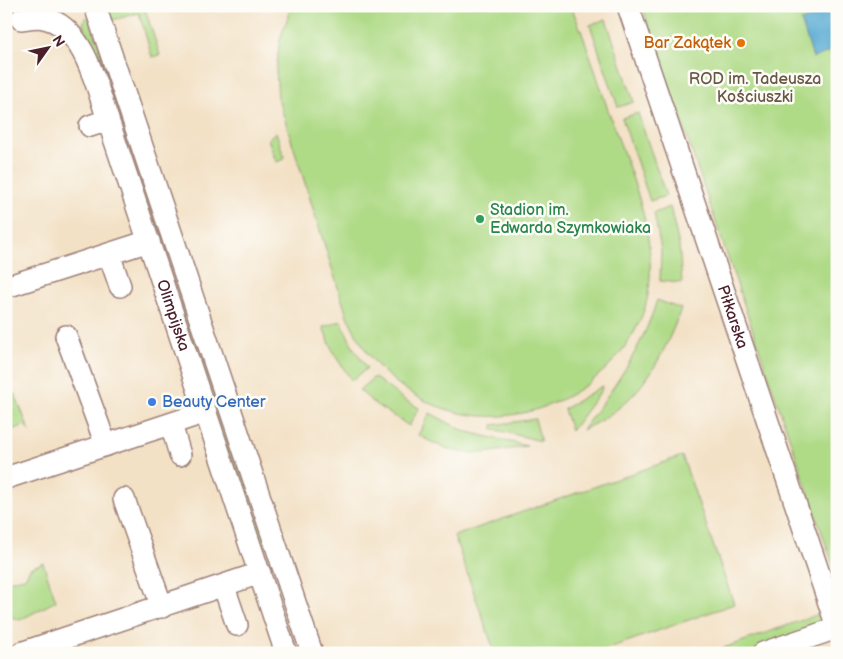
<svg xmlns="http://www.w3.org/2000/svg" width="843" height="659" font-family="'Balsamiq Sans',sans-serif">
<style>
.green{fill:#afda86;stroke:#7c7c58}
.water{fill:#57aad3;stroke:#50647f}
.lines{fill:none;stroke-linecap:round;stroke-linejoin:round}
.minor-casing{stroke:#9e8078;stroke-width:24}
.minor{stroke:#fff;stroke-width:21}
.food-dot{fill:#e8710a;stroke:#fdfcf7;stroke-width:2}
.leisure-dot{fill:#2e9e5b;stroke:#fdfcf7;stroke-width:2}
.shop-dot{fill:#3f7fe0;stroke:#fdfcf7;stroke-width:2}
.labels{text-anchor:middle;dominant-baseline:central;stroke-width:5;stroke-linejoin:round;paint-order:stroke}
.food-label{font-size:16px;fill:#c56008;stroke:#fdfcf7;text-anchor:end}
.park-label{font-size:16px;fill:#685746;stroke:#fdfcf7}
.leisure-label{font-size:16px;fill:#27864d;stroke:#fdfcf7;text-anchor:start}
.street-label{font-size:16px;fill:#4a1f2b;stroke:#fdfcf7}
.shop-label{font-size:16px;fill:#366cbe;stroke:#fdfcf7;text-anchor:start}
</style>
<rect width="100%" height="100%" fill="#fdfcf7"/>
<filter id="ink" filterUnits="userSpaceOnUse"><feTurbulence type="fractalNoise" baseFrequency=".02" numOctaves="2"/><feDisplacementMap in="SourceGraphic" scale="10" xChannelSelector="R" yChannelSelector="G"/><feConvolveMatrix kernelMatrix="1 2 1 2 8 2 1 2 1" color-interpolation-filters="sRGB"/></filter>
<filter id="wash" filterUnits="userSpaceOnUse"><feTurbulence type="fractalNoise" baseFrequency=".0096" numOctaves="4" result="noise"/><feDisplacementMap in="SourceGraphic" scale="20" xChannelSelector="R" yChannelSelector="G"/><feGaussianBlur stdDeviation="1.12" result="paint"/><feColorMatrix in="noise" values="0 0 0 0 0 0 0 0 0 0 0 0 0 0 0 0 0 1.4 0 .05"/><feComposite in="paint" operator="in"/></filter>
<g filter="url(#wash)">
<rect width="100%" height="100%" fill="#f3e1c6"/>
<!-- green -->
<path class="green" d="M106,6H144L160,55L152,57L139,13L109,21Z
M292,6H571C586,40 597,77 609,113C629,171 659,232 648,295C642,328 619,359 594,379C526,432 440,429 379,367C365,352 356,334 347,316L278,98L276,71L280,39Z
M642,6H837V577Z
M85,18H89L128,127L119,129L83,24Z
M606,19L634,102L618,107L590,25Z
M638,113L666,196L650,201L622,118Z
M130,132L170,253L167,257L163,258L121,135Z
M276,132L285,159L276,162L268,139Z
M670,207L679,245L682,283L660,281L661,250L654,213Z
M657,300L681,309C660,365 639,404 582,430C613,390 642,349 657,300Z
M184,302L269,547L258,550L179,305Z
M341,321L353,347L367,368L352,381L334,354L323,327Z
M374,377L403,399L419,408L409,426L375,404L359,390Z
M602,386L601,391L571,431L564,409Z
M15,394L30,432L25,425L6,432V397Z
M430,413L464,431L527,446C480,454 462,460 418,435Z
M535,419L541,441L493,429V425Z
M682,456L734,604L595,653H495L454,536Z
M43,563L56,601L20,620L6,615V581L25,578L30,568Z
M819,614L825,632L763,653H710Z"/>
<!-- water -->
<path class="water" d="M837,8V49L813,58L801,21Z"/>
</g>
<g filter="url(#ink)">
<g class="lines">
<defs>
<g id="minor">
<path d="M95,6L312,653"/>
<path id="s1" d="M628,6L837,627"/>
<path id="s2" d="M21,19C28,18 38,16 44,18C84,26 97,88 108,120L286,653"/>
<path d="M90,126L108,120"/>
<path d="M109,254L120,286"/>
<path d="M6,287L149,241"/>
<path d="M66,336L106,445"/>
<path d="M171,424L180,455"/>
<path d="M6,478L206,412"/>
<path d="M124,499L162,607"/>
<path d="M224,587L237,625"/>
<path d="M21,653L260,573"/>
<path d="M763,653L837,628"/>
</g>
</defs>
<!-- minor casing -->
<use href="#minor" class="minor-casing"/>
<!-- minor -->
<use href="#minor" class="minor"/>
</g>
</g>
<!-- markers -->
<circle class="food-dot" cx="741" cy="43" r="5"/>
<circle class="leisure-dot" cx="480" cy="219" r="5"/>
<circle class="shop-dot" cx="152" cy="402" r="5"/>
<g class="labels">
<!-- food labels -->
<g class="food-label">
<text x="731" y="43">Bar Zakątek</text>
</g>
<!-- park labels -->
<g class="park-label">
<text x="755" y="79">ROD im. Tadeusza<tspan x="755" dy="18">Kościuszki</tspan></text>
</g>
<!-- leisure labels -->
<g class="leisure-label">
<text x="490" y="210">Stadion im.<tspan x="490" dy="18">Edwarda Szymkowiaka</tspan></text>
</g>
<!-- street labels -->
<g class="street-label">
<text stroke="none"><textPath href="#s2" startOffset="355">Olimpijska</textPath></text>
<text stroke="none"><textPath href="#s1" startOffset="328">Piłkarska</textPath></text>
</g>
<!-- shop labels -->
<g class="shop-label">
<text x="162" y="402">Beauty Center</text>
</g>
</g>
<!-- margin -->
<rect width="843" height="659" fill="none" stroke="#fdfcf7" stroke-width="25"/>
<!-- north arrow -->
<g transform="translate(48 48) rotate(57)" stroke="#fdfcf7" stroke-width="4" paint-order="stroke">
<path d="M0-4L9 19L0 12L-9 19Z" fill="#4a1f2b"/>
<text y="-8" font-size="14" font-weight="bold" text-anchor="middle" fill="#4a1f2b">N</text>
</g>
</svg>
